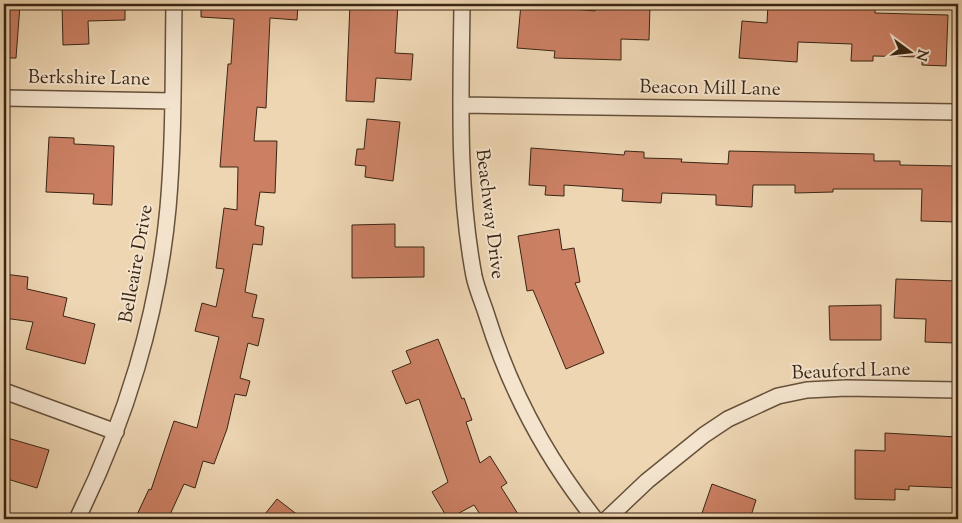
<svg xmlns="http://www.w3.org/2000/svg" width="962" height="523" font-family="'Sorts Mill Goudy',serif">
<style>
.building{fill:#cb8064;stroke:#392513}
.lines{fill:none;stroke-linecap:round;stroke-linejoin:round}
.street-casing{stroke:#66513b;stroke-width:18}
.street{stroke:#f4e4ce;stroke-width:15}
.labels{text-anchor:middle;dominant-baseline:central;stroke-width:4;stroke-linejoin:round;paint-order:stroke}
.street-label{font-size:19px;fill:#392513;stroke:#f4e4ce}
</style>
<rect width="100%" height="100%" fill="#eed6b3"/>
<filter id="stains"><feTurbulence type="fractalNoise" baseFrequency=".004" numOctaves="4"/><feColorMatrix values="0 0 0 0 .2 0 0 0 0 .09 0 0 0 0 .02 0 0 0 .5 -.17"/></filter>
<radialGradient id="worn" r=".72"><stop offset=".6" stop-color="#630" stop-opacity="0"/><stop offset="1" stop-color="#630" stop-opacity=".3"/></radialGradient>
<!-- building -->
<path class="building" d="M4,4L20,5L16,58H4Z
M62,4H125V20L88,21L89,44L63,45Z
M201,4H298L297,20L270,18L266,108L257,107L254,141H277L275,193L260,192L255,225L264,227L262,245L253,244L245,292L257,295L252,317L264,319L258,346L248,343L240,378L250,381L246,396L235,394L227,429L214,464L203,461L195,488L184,484L168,519H135L149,489L151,490L174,421L197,428L219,337L195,331L202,303L216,307L224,269L216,268L224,208L237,210L238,167H220L228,64H231L234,19L201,17Z
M350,4H398L395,53L413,54L411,80L376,78L374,102L346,101Z
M521,4L595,11V4L650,6L649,40L621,39V60L554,58L555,51L517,48Z
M768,4L875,7V13L948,15L946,66L922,65V57L873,56V61H851L852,44L798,42L797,62L739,58L742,21L767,23Z
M367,119L400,122L393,181L365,177L366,166L355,165L357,149H364Z
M49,137L74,138V144L114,146L112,205L93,204L94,194L46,192Z
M531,148L624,155L625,151L644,152V158L682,159L681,162L728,164L729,151L874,154V161H900V165L958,166V222L921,221L922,189H833V192L795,193V185H753L752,207L716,205V195L662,193L661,203L622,201L623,189L564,185V196L545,195L546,186L529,185Z
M395,224V247H424V277L352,278V225Z
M559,229L562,250L574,248L580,282L575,283L604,353L566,369L533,290L527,291L518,236Z
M4,274L28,277L27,289L67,298L63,316L95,324L85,364L26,349L33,322L4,318Z
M896,279L958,281L956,343L925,342L926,319L894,318Z
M881,305V340H830L829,306Z
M438,339L462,399L464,398L472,420L466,422L480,463L490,456L507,483L501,487L518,514L509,519H483L474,505L448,519L432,492L448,482L419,399L406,404L392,371L411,363L406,351Z
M885,433L957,437V440H958V488L909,486V490L895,489V500L855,499V450L885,451Z
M4,437L49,450L37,488L4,478Z
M712,484L756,500L750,519H700Z
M277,499L303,519H261Z"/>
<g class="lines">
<defs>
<path id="street" d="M462,4C461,95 457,186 474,276C477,290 483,303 487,316C510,390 547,459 595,519
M4,98L173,101
M461,105L958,112
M4,391L116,432
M77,519C125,423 158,316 168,208C174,140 173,72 174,4
M607,519L647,481L704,435L728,419L778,396L807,390L846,388L958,390"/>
</defs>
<!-- street casing -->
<use href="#street" class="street-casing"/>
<!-- street -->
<use href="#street" class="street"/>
</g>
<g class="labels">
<!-- street labels -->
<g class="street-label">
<text transform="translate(89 79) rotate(1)">Berkshire Lane</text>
<text transform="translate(710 89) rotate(1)">Beacon Mill Lane</text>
<text transform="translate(489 214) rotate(83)">Beachway Drive</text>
<text transform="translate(137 264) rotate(-80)">Belleaire Drive</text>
<text transform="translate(851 372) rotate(-2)">Beauford Lane</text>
</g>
</g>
<!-- margin -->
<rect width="962" height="523" fill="none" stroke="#eed6b3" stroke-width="20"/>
<rect x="5" y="5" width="952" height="513" fill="none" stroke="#392513" stroke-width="2.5"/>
<rect x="10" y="10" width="942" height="503" fill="none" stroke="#392513"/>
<!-- north arrow -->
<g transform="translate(910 52) rotate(105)" stroke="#f4e4ce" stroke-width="4" paint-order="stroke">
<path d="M0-4L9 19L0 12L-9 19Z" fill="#392513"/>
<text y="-8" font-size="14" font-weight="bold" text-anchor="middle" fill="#392513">N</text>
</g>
<rect width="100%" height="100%" filter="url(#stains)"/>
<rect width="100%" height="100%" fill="url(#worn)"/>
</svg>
